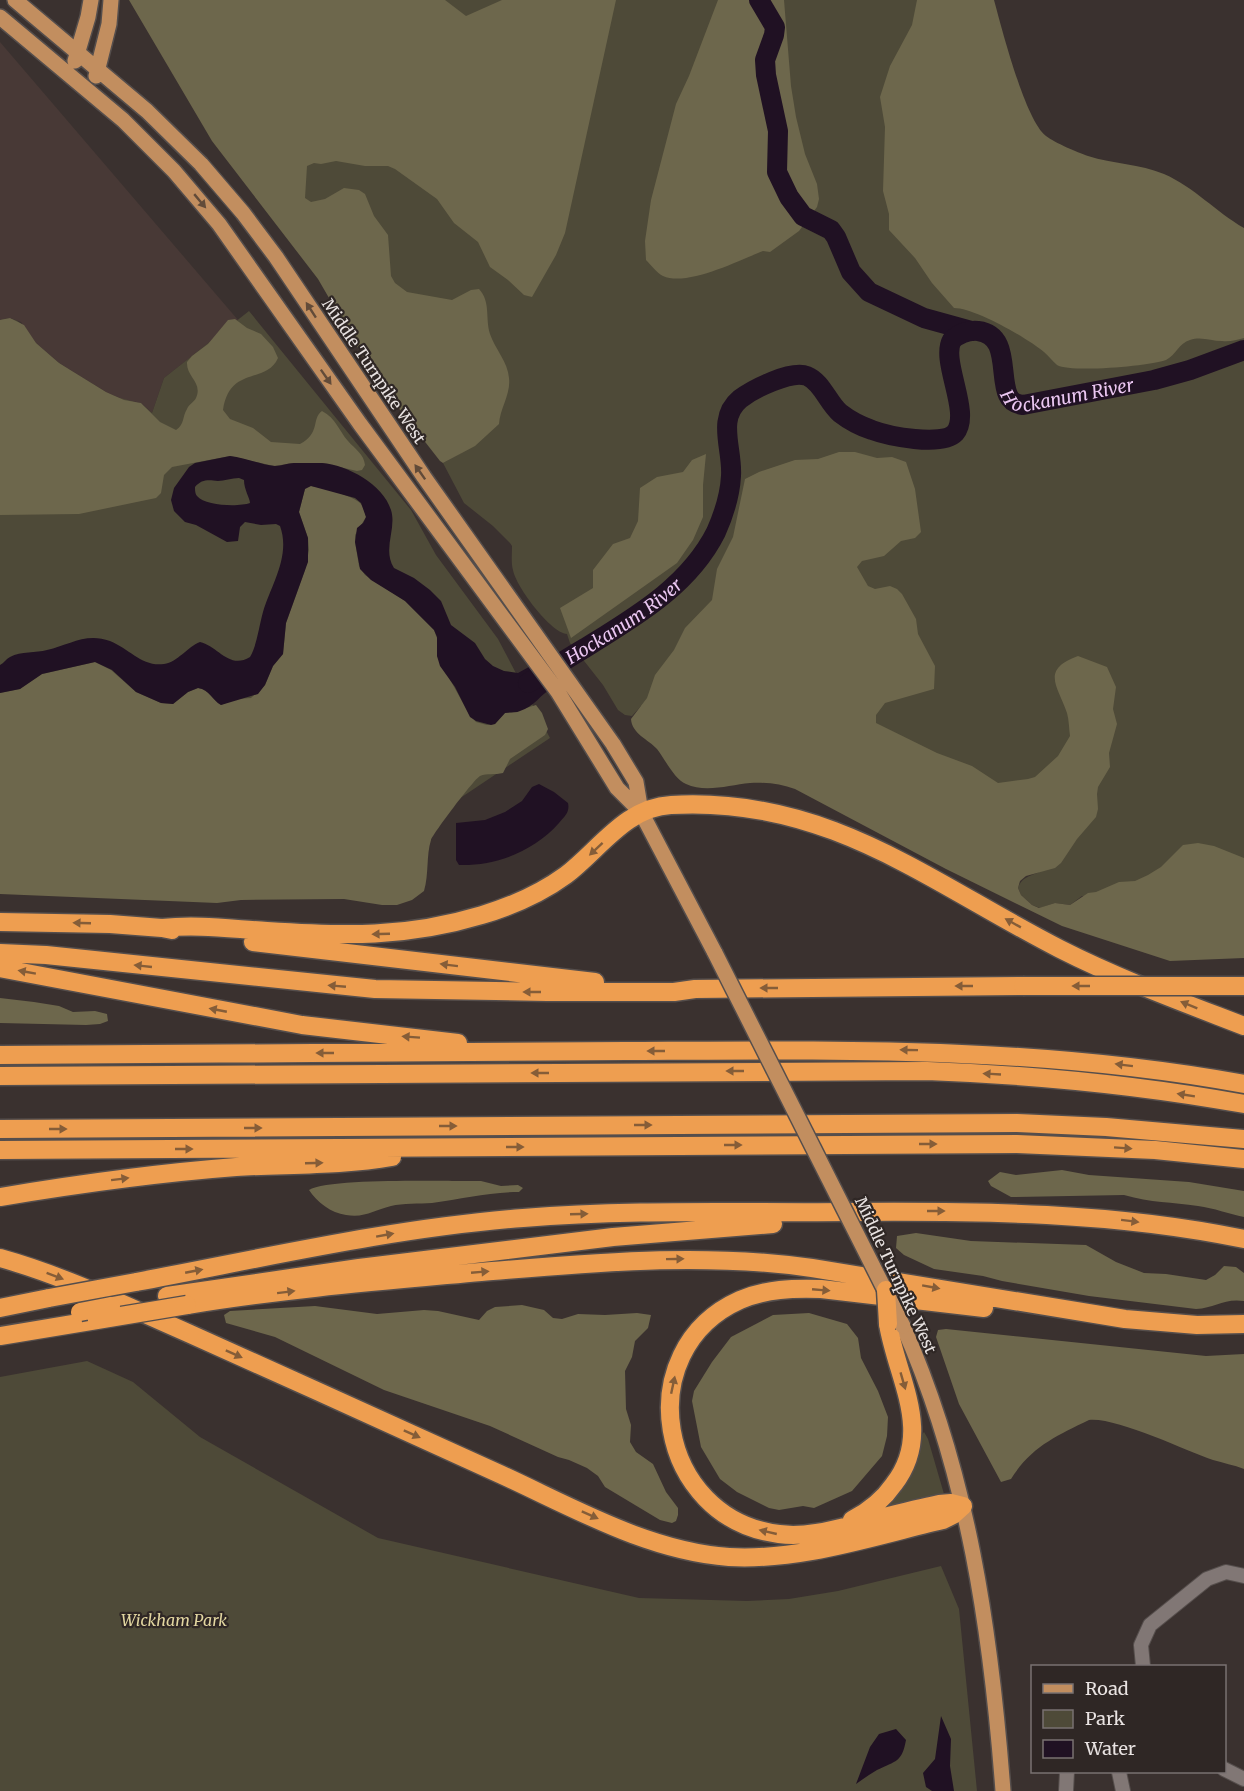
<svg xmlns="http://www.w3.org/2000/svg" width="1244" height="1791" font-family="Merriweather,serif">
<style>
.built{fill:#483936}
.green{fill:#4e4a38}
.forest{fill:#6d674c}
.water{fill:#201123;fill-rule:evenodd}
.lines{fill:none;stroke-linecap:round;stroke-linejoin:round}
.river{stroke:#201123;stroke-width:20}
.minor-casing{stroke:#554e4c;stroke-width:16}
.major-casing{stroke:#554e4c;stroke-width:18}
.highway-casing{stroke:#554e4c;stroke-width:21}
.minor{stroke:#817775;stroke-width:14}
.major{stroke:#c28e5f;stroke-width:15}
.highway{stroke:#ee9e50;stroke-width:18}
.major-bridge-casing{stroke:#554e4c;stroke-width:18;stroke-linecap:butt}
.highway-bridge-casing{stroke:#554e4c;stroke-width:21;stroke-linecap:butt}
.major-bridge{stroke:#c28e5f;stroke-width:15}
.highway-bridge{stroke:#ee9e50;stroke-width:18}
.oneway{fill:#624b39}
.oneway2{fill:#855d38}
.labels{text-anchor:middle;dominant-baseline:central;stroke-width:4.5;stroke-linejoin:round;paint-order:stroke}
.street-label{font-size:16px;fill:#e9e3e2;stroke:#2f2725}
.park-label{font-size:16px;font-style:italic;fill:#e2d6a0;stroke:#2f2725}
.water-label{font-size:18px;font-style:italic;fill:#ebc7f2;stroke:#2f2725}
</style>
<rect width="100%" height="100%" fill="#3a312f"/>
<!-- built -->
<path class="built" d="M0,42L238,320L164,378L152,413L141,403L124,400L106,392L59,363L36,343L21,322L10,318L0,320Z"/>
<!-- green -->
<path class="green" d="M150,0H975L1031,132L1244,240V934L1082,896L1070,905L1055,903L1040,908L1032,905L1021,895L1018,888C1022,876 1032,876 1041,871L641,706L632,716L625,715L618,710L603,685L570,643L567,634C551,633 516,587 513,570C511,563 512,554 512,546L510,543L493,526L464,503L443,463L461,453Z
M249,311L411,510L436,555L498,639L550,738L432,817L0,858V320C20,314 25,329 35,342C41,350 51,357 59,363C73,373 91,385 106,393C125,402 137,398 152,413L164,378Z
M87,1361L133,1382L200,1437L378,1538L639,1598L747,1601L789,1599L838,1591L941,1566L959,1609L977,1791H0V1377Z
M924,1432L928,1439L944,1494L939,1498L885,1511L883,1506L918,1449L921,1436Z"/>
<!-- forest -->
<path class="forest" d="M129,0H445L466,16L502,0H616L565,233L556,255L532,297L524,295L508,280L490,267L478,242L454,223L437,199L395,169L388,166H365L336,161L321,164L314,163L307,166L305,198L311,202L325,199L344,188L359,190L365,194L374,216L388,235L391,276L395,283L407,292L452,300L471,290L479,289C491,302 485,318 490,334C495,349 508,362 509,378C511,394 500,408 499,424L475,446L443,463L440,461L376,379L318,279L212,141Z
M718,0H784L791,86L796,117L805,154L817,184L819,199L817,207L799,231L770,252L763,251C740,260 687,287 663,276C657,273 651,265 646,260L645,241L651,200L676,104L689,76Z
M917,0H994C1002,29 1025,120 1046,136C1055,143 1077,152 1088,156C1113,164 1140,164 1164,174C1194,187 1216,212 1244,228V338C1236,340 1230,342 1222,341C1211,341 1201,336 1190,340C1179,343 1176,355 1166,360C1150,366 1071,373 1057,365C1052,361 1049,356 1044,352C1027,338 975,308 954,308L932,283L915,258L889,230V214L883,191L885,127L880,97L890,66L912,25Z
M10,318L24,325L36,343L59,363L106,392L124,400L141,403L160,422L176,430C185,424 182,417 187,409C189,404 194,402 196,398C203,382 186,377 187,362L192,356L208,344L228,320L235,319L247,328L261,334L273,347L278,358C266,385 230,365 223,410L230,419L253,428L271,442L300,444C321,433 311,419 322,411C336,418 339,431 348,441C355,449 364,454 365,465L362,470L357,471L322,463H295L274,466L230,456L172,467L164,475L161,493L156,498L79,514L0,515V320Z
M839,452H855L877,458L892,457L906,462L915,489L921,532L915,538L901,541L884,556L862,561L857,567L868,586L875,589L890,586L897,589L902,594L916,619L918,634L935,666L934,689L885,703L876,715V723L937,753L972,766L998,783L1028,779L1035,777L1058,756L1070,736C1069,729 1069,720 1067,713C1058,686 1040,670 1078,656L1107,667L1116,687L1113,709L1117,724L1109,753L1110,767L1098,787L1097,794L1098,809L1096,817L1077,839L1061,863L1055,868L1026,876L1020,881L1018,888L1021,895L1032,905L1039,908L1055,903L1070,905L1088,893L1096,892L1119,882L1135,881L1148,875L1161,867L1183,845L1198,843L1214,846L1244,858V958L1170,961L1062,926L946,869L795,789C781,784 766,782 750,783C730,785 705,793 686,784C674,779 665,759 657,749C648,739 632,734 631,719L647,698L655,675L674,650L685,628L712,600L717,569L733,537L745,479L759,472L795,460L818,459Z
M706,454L703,485V517L693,540L677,563L571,638L560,608L593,588V570L613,544L630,538L638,521L640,488L657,477L683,472L692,460Z
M307,486C316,485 354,496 360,503C363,506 365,512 366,517L355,535V542L359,566L365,575L405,601L434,630L438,641L437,656L469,714L476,722L487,725L495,724L505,713L513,712L536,705L542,713L548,729L545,735L510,759L503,773C495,775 487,773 480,776C474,779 433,834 431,840C426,856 429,874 424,891L412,900L397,905H382L344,899L241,900L217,903L0,894V693L20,689L42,674L95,662L111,670L136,692L161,703L173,704L188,692L198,688C210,690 212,699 221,705L236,699L251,698L265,685L273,666L283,654L286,623L305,570L309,550L308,538L299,512L305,489Z
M0,998L34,1002L59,1006L73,1012L95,1011L107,1014L108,1021L100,1024L86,1025L0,1023Z
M1062,1170L1089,1175L1189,1182L1244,1191V1217C1229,1214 1214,1208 1198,1206C1172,1202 1151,1203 1124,1195L1011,1197L991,1186L988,1181L1000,1172L1016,1175Z
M455,1181H481L501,1186L518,1185L523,1188L519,1192C489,1192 462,1199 432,1203C419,1204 403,1203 391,1206C374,1210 366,1218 346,1215C331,1213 317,1202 309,1190C327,1179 428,1181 455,1181Z
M916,1233L971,1241L1086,1245L1116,1262L1144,1273L1166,1274L1206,1280L1215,1275L1224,1266L1236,1267L1244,1273V1301C1224,1298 1215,1308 1196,1309L1089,1296L1002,1281L983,1276L934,1269L904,1255L896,1248L897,1236Z
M522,1305L544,1310L553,1318L562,1319L578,1314L605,1315L637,1313L651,1315L648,1328L635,1341L632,1357L625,1371L626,1409L631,1425L630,1442L636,1452L653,1464L666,1492L678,1508V1515L676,1521L672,1523L660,1520L605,1487L598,1476L587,1468L569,1460L558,1457L490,1426L384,1390L275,1337L226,1323L224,1315L230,1311L315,1306L377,1314L424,1310L438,1311L479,1320L487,1311L495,1307Z
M809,1313L847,1324L858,1338L861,1358L878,1391L888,1417L887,1436L882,1456L852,1491L814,1508L803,1506L779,1510L769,1508L737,1492L720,1479L701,1447L692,1401L694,1391L712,1362L731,1337L773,1315Z
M946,1329L1206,1356L1244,1354V1469C1234,1465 1223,1463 1213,1460C1184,1450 1116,1417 1089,1420C1056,1436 1031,1447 1011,1479L1001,1482L959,1404L936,1337L938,1330Z"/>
<!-- water -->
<path class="water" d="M230,456C245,458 260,464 275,466C282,466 287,463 294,463C303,463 313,463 322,463C347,465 383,484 391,510C397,529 382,549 394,568L414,578L430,590L441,601L451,625L475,643L485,659L493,666L504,671L518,673L536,663L553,687C541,694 534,707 520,711C516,713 510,712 505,713L495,724L491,725L476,721L470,717L455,687L440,666L437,656V637L434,630L405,601L371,580L360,569L355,542L357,528L363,523L366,517L361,503L355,498L311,486L305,489L299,512L308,538V562L286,623L283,654L273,666L265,685L258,694L221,705C212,700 210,690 198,688L188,692L173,704L161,703L136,692L112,670L95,662L42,674L20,689L0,693V665C4,663 6,659 10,657C21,651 36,653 47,650C69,645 86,632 110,641C130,649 142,667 164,664C178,662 187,647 200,642C218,646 229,670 250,657C257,645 259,626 263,612C271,585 291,556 280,526L276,524L261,525L245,522L240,527L238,541L227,542L196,525L185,522L174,511L171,500L174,488L189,467L195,463ZM239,478L244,480C244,490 250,498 250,503C239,507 205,506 197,496C195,494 195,489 195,487C202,479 208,480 218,481C224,481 232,478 239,478Z
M539,784L554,792L568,803C570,812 565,816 559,823C534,851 497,866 459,865L456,860V823L485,820L505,812L522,801L532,787Z
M941,1716L951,1739L950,1766L954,1791H932L926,1787L923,1773L935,1759Z
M896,1729L906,1740C902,1762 896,1761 877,1770C870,1774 863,1779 856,1784L870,1747L879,1734Z"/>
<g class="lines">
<!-- river -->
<g class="river">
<path d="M759,0L775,27L774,35L765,60L766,75L778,131L777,172L789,197L803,216L831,230L836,237L851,272L869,292L924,318L971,331"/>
<path id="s1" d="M528,683C547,672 566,659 585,648C635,617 689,586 716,532C724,514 730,495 731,476C733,449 716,419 740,399C753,389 791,370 807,376C822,382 828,403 840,413C849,420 860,426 872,430C888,436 942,447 955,433C972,413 940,361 952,340C959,334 968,330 978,331C1010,335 999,375 1008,395C1011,402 1016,404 1023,405L1154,380L1190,370L1244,350"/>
</g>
<defs>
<path id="minor" d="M1143,1666L1141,1645L1150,1625L1207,1579L1226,1572L1244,1576
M1224,1769L1244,1779
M1119,1772L1123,1791
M1066,1791L1067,1772"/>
<path id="major" d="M15,0L147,111L201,164L243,213L276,257L424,477L613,744L636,782L641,812
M0,17L123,120L174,171L219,224L360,424L558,692L617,788L641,812L715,953
M75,61L88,17L91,0
M96,76L109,24L111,0
M903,1326C968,1473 991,1631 1003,1791"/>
<path id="highway" d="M0,922L110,924L162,928L172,930
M162,928C197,924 232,929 267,931C344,936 406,938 482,915C512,906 540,894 566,875C599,850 626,807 671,805C828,796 929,882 1060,949C1119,979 1182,1002 1244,1026
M253,942L595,982
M0,953L46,955L375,989L547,992H674L695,989L1023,986
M0,968L302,1025L458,1043
M0,1055C209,1054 417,1052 626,1051C835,1050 1037,1046 1244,1084
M0,1076L927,1071C1033,1075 1139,1085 1244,1104
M0,1129L1017,1123L1106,1127L1244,1139
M0,1150L1017,1144L1155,1150L1244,1159
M0,1197C78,1184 157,1173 236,1167C288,1164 341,1166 392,1157
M0,1258C65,1276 126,1306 188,1333C293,1380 397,1427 502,1475C574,1508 648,1551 729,1557C802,1561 873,1536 943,1520L953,1515L963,1506
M136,1282C264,1258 393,1228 523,1218C631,1209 740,1213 848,1212C981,1211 1113,1212 1244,1239
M167,1296L359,1268L613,1237L773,1224
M187,1305C284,1289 383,1281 481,1272C593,1263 700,1252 812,1268L1125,1319L1197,1325L1244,1324
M0,1308L49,1298
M0,1336L97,1320
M963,1506L951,1503L939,1504C915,1509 892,1515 868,1521C839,1528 809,1538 779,1534C657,1519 628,1350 740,1300C766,1289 793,1288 821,1289L984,1308
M852,1520C869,1511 883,1500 894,1484C934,1432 897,1379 888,1324"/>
</defs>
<!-- minor casing -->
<use href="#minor" class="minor-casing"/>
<!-- major casing -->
<use href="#major" class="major-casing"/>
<!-- highway casing -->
<use href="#highway" class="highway-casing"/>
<!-- minor -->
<use href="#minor" class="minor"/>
<!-- major -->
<use href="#major" class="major"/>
<!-- highway -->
<use href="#highway" class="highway"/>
<defs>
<path id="major-bridge" d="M715,953L903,1326"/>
<path id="highway-bridge" d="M1023,986H1244
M886,1290L888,1324
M49,1298L136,1282
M80,1312L111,1306
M97,1320L187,1305"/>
</defs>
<!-- major-bridge casing -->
<use href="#major-bridge" class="major-bridge-casing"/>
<!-- highway-bridge casing -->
<use href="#highway-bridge" class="highway-bridge-casing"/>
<!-- major-bridge -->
<use href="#major-bridge" class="major-bridge"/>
<!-- highway-bridge -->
<use href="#highway-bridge" class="highway-bridge"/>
</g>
<!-- one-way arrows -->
<defs><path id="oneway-solid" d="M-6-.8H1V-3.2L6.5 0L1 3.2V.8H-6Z" transform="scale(1.5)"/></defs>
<g class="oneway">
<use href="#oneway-solid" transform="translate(200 201) rotate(50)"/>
<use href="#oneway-solid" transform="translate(311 310) rotate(-123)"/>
<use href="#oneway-solid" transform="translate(326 377) rotate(55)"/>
<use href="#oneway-solid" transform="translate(420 472) rotate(-125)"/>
</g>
<g class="oneway2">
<use href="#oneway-solid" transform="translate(596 849) rotate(137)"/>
<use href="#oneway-solid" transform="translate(82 923) rotate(-178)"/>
<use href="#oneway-solid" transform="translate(1013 923) rotate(-151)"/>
<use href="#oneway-solid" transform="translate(381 934) rotate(178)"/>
<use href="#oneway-solid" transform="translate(449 965) rotate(-173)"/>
<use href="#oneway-solid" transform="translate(143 966) rotate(-174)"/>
<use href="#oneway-solid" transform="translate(27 972) rotate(-170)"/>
<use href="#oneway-solid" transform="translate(337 986) rotate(-175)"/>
<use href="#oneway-solid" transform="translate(964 986) rotate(180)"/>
<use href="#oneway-solid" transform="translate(1081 986) rotate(180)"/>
<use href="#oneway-solid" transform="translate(769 988) rotate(180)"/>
<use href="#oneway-solid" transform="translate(532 992) rotate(-180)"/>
<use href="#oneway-solid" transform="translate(1189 1005) rotate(-158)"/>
<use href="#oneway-solid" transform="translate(218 1010) rotate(-169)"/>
<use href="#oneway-solid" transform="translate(411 1037) rotate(-176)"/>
<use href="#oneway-solid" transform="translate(909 1050) rotate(-179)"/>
<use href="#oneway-solid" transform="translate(656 1051) rotate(180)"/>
<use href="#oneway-solid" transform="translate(325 1053) rotate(180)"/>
<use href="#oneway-solid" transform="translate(1124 1065) rotate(-173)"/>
<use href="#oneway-solid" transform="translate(735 1071) rotate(180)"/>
<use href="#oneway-solid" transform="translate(540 1073) rotate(180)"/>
<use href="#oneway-solid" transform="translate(992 1074) rotate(-177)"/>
<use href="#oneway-solid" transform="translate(1186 1095) rotate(-171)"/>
<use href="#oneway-solid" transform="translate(643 1125)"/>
<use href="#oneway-solid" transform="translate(448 1126)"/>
<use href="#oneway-solid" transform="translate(253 1128)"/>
<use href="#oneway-solid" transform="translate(58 1129)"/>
<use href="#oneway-solid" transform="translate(928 1144)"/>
<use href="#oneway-solid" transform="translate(733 1145)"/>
<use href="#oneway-solid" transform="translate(515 1147)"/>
<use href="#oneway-solid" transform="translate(1123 1148) rotate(4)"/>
<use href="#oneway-solid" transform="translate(184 1149)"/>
<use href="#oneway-solid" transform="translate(314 1163) rotate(-2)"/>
<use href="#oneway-solid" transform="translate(120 1179) rotate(-7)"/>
<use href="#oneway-solid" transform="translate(936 1211)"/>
<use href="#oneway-solid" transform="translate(579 1214) rotate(-2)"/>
<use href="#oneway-solid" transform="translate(1130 1221) rotate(7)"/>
<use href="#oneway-solid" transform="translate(385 1235) rotate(-10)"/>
<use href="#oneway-solid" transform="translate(675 1259) rotate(-1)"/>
<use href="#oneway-solid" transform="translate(194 1271) rotate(-11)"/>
<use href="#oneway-solid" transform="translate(480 1272) rotate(-5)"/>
<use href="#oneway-solid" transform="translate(55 1276) rotate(21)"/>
<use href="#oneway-solid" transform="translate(931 1287) rotate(10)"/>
<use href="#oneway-solid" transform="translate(821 1290) rotate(5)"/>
<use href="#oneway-solid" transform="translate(286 1292) rotate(-7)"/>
<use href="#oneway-solid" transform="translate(234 1354) rotate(24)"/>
<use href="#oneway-solid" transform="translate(903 1381) rotate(74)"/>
<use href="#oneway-solid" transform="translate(673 1385) rotate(-78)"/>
<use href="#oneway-solid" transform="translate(412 1434) rotate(24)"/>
<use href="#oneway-solid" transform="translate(590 1515) rotate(24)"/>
<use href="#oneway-solid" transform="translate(768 1532) rotate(-167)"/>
</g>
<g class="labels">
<!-- street labels -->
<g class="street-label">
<text transform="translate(374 371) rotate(56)">Middle Turnpike West</text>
<text transform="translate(896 1275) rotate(65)">Middle Turnpike West</text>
</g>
<!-- park labels -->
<g class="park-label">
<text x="174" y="1620">Wickham Park</text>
</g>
<!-- water labels -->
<g class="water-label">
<text stroke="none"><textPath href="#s1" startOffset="892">Hockanum River</textPath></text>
<text stroke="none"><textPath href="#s1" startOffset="114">Hockanum River</textPath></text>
</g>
</g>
<!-- legend -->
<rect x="1031" y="1665" width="195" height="108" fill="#2f2725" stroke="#797271" stroke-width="1.5"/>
<rect x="1043" y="1684" width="30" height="9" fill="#c28e5f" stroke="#797271" stroke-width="1.5"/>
<text x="1085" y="1695" font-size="18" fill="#e9e3e2">Road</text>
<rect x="1043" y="1710" width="30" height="18" fill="#4e4a38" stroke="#797271" stroke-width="1.5"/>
<text x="1085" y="1725" font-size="18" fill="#e9e3e2">Park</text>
<rect x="1043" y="1740" width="30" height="18" fill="#201123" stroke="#797271" stroke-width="1.5"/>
<text x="1085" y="1755" font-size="18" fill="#e9e3e2">Water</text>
</svg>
